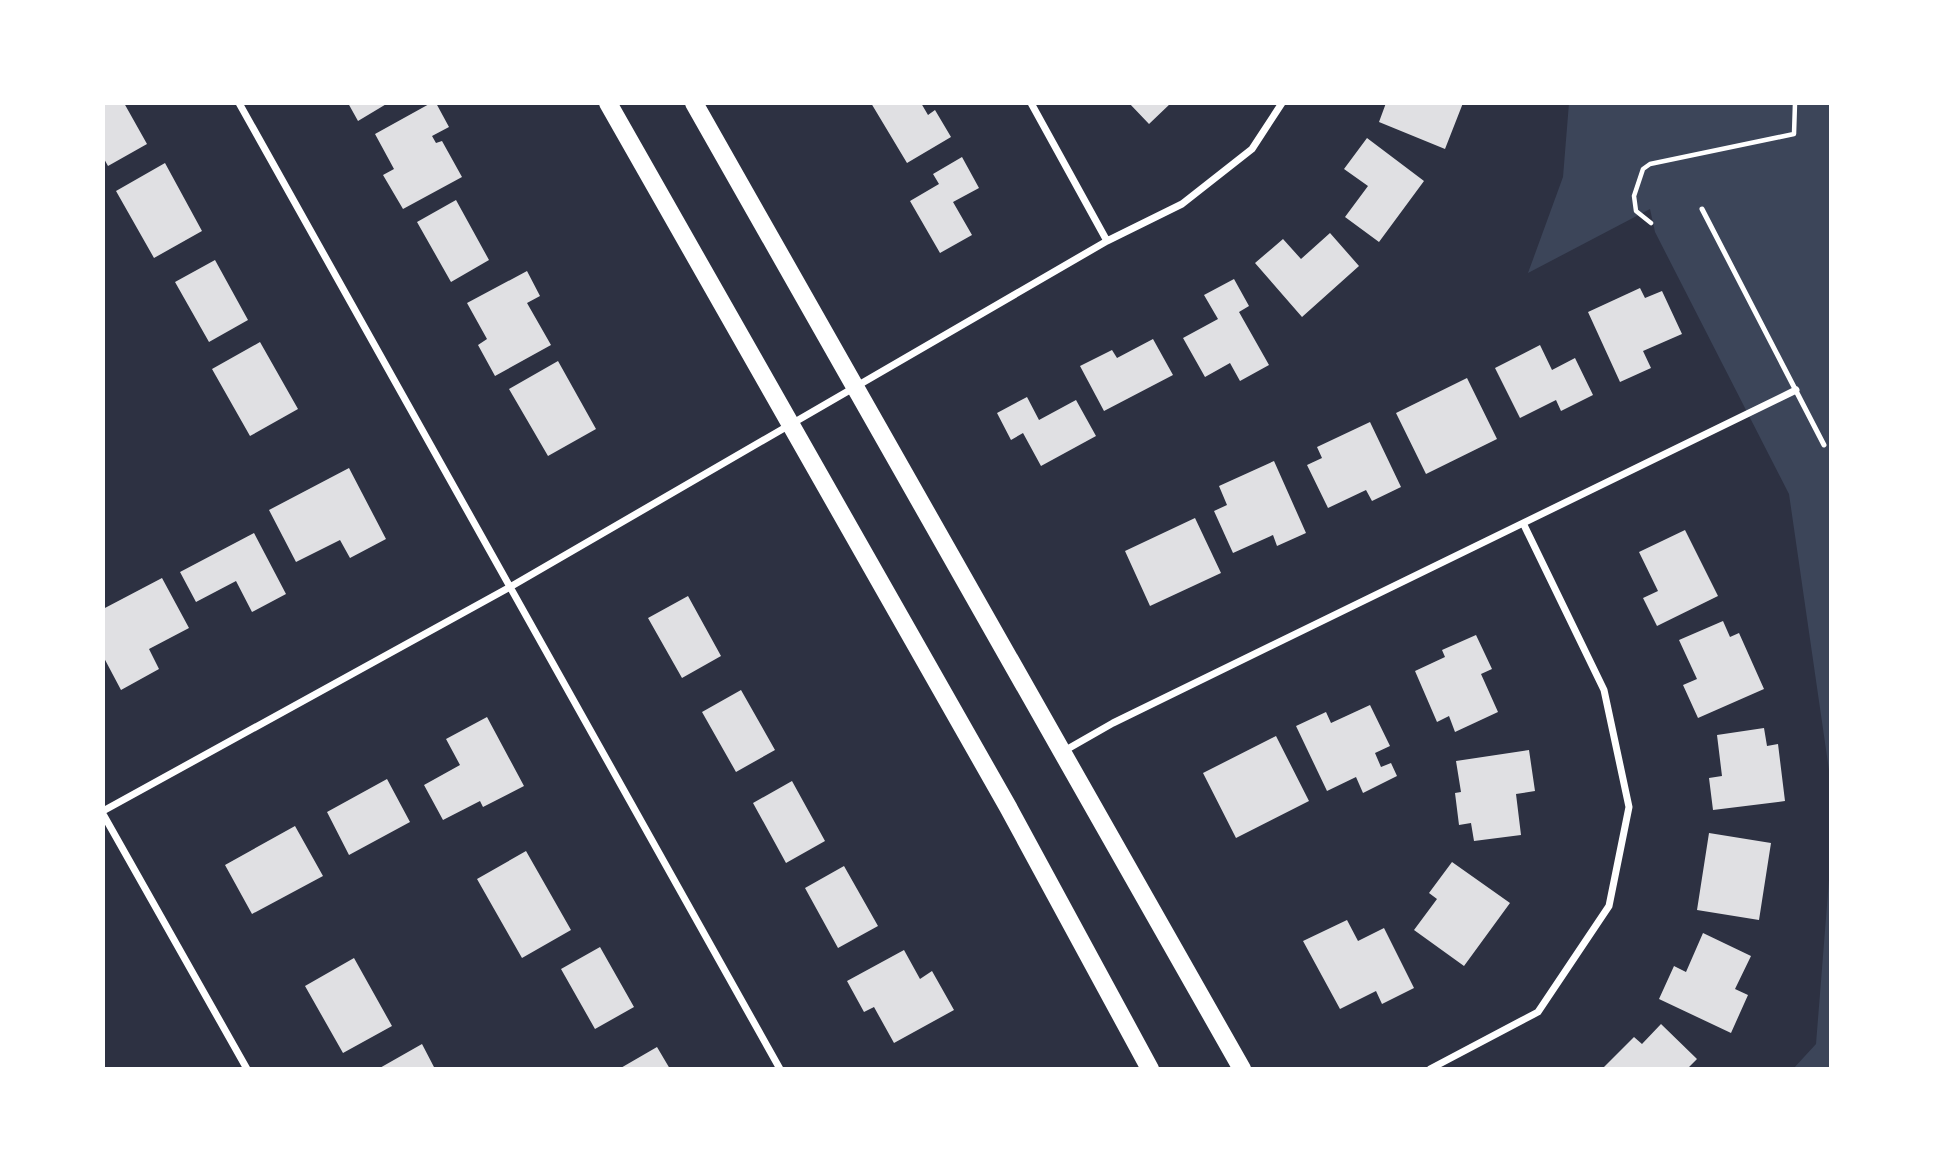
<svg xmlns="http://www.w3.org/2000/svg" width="1934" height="1172" font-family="'Space Grotesk',sans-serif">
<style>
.green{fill:#3c4559}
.building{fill:#e0e0e3}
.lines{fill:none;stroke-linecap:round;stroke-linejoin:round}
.path{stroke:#fff;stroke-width:4.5}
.service{stroke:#fff;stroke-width:5}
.minor{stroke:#fff;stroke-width:7}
.primary{stroke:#fff;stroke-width:18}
</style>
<rect width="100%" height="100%" fill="#2d3142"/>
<!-- green -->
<path class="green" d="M1569,103H1831V784L1789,494L1655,232L1650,209L1528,273L1563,177Z
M1831,855V1069H1793L1816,1044Z"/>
<!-- building -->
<path class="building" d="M103,103H124L147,144L108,166L103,157Z
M348,103H388L358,121Z
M431,103H436L449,127L432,136L436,143L442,141L462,177L403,209L383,175L394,169L375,134Z
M871,103H921L928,115L935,110L951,137L907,163Z
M1129,103H1171L1149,124Z
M1386,103H1463L1445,149L1379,122Z
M1367,138L1424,181L1379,242L1345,217L1368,186L1344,169Z
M962,157L979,188L953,202L972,235L940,253L910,201L939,184L933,174Z
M165,163L202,231L154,258L116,191Z
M456,200L489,260L451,282L417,222Z
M1330,233L1359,266L1302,317L1255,263L1283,239L1301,259Z
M215,260L248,320L209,342L175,282Z
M527,271L540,296L527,303L551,345L495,376L478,345L487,339L467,303Z
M1234,279L1249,306L1239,312L1269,365L1240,381L1230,363L1205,377L1183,338L1218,319L1204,295Z
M1640,288L1645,298L1662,291L1682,334L1643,351L1651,368L1620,382L1588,312Z
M1153,339L1173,375L1104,411L1080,366L1112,350L1117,358Z
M260,342L298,409L250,436L212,369Z
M1540,345L1552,370L1575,358L1593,395L1561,411L1556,400L1520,418L1495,368Z
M558,361L596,429L548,456L509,389Z
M1467,378L1497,439L1426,474L1396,413Z
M1027,397L1039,420L1076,400L1096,436L1041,466L1023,433L1011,440L997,413Z
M1370,422L1401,487L1372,501L1366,490L1328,508L1307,465L1322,458L1317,447Z
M1274,461L1306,533L1277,546L1273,535L1233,553L1214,511L1227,505L1219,486Z
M349,468L386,539L350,558L340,540L296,562L269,510Z
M1195,518L1221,573L1150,606L1125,551Z
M1685,530L1718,596L1657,626L1643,598L1658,591L1639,552Z
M254,533L286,594L252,612L236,581L196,602L180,572Z
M162,578L189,628L149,649L159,669L121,690L103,656V609Z
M688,596L721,656L682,678L648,618Z
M1723,621L1730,637L1739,633L1764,689L1698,718L1683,685L1697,679L1679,640Z
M1476,635L1492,669L1481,674L1498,712L1455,732L1449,716L1437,722L1415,671L1445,657L1442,650Z
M741,690L775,750L736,772L702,712Z
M1370,705L1390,746L1375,753L1381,767L1391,763L1397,776L1363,793L1356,777L1327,791L1296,726L1326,712L1331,723Z
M487,717L524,786L483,807L480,801L443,820L424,785L460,765L446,739Z
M1764,728L1767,746L1778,744L1785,801L1713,810L1709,778L1722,776L1717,735Z
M1276,736L1309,801L1236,838L1203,773Z
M1529,750L1535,791L1516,794L1521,835L1474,841L1471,823L1459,825L1455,793L1461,792L1456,761Z
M387,779L410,822L349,855L327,812Z
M792,781L825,841L786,863L753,803Z
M295,826L323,876L252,914L225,865Z
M1709,833L1771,843L1759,920L1697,910Z
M526,851L571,930L522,958L477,879Z
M1452,862L1510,903L1464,966L1414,930L1437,899L1429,893Z
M844,866L878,926L838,948L805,888Z
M1347,920L1358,941L1384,928L1414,988L1382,1004L1376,991L1340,1009L1303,941Z
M1703,933L1751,956L1735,989L1748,995L1731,1033L1659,999L1674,966L1686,972Z
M600,947L634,1007L595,1029L561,969Z
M904,950L920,979L932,971L954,1010L894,1043L874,1007L864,1012L847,981Z
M354,958L392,1026L343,1053L305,986Z
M1661,1024L1697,1059L1687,1069H1602L1634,1037L1642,1044Z
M422,1044L435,1069H378Z
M657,1047L670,1069H619Z"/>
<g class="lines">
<!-- path -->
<path class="path" d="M1651,223L1636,211L1634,196L1643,169L1650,164L1794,134L1795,103"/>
<!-- service -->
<path class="service" d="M1702,209L1824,445"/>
<!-- minor -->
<path class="minor" d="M239,103L780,1069
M1031,103L1107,241
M1064,751L1113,723L1796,390
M103,811L510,587L1107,241L1182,204L1252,149L1282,103
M103,814L247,1069
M1430,1069L1538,1012L1609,906L1629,807L1604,690L1524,525"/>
<!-- primary -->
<path class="primary" d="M608,103L1008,807L1150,1069
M694,103L1242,1069"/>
</g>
<!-- border -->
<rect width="1934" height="1172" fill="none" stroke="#ffffff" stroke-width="210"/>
</svg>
